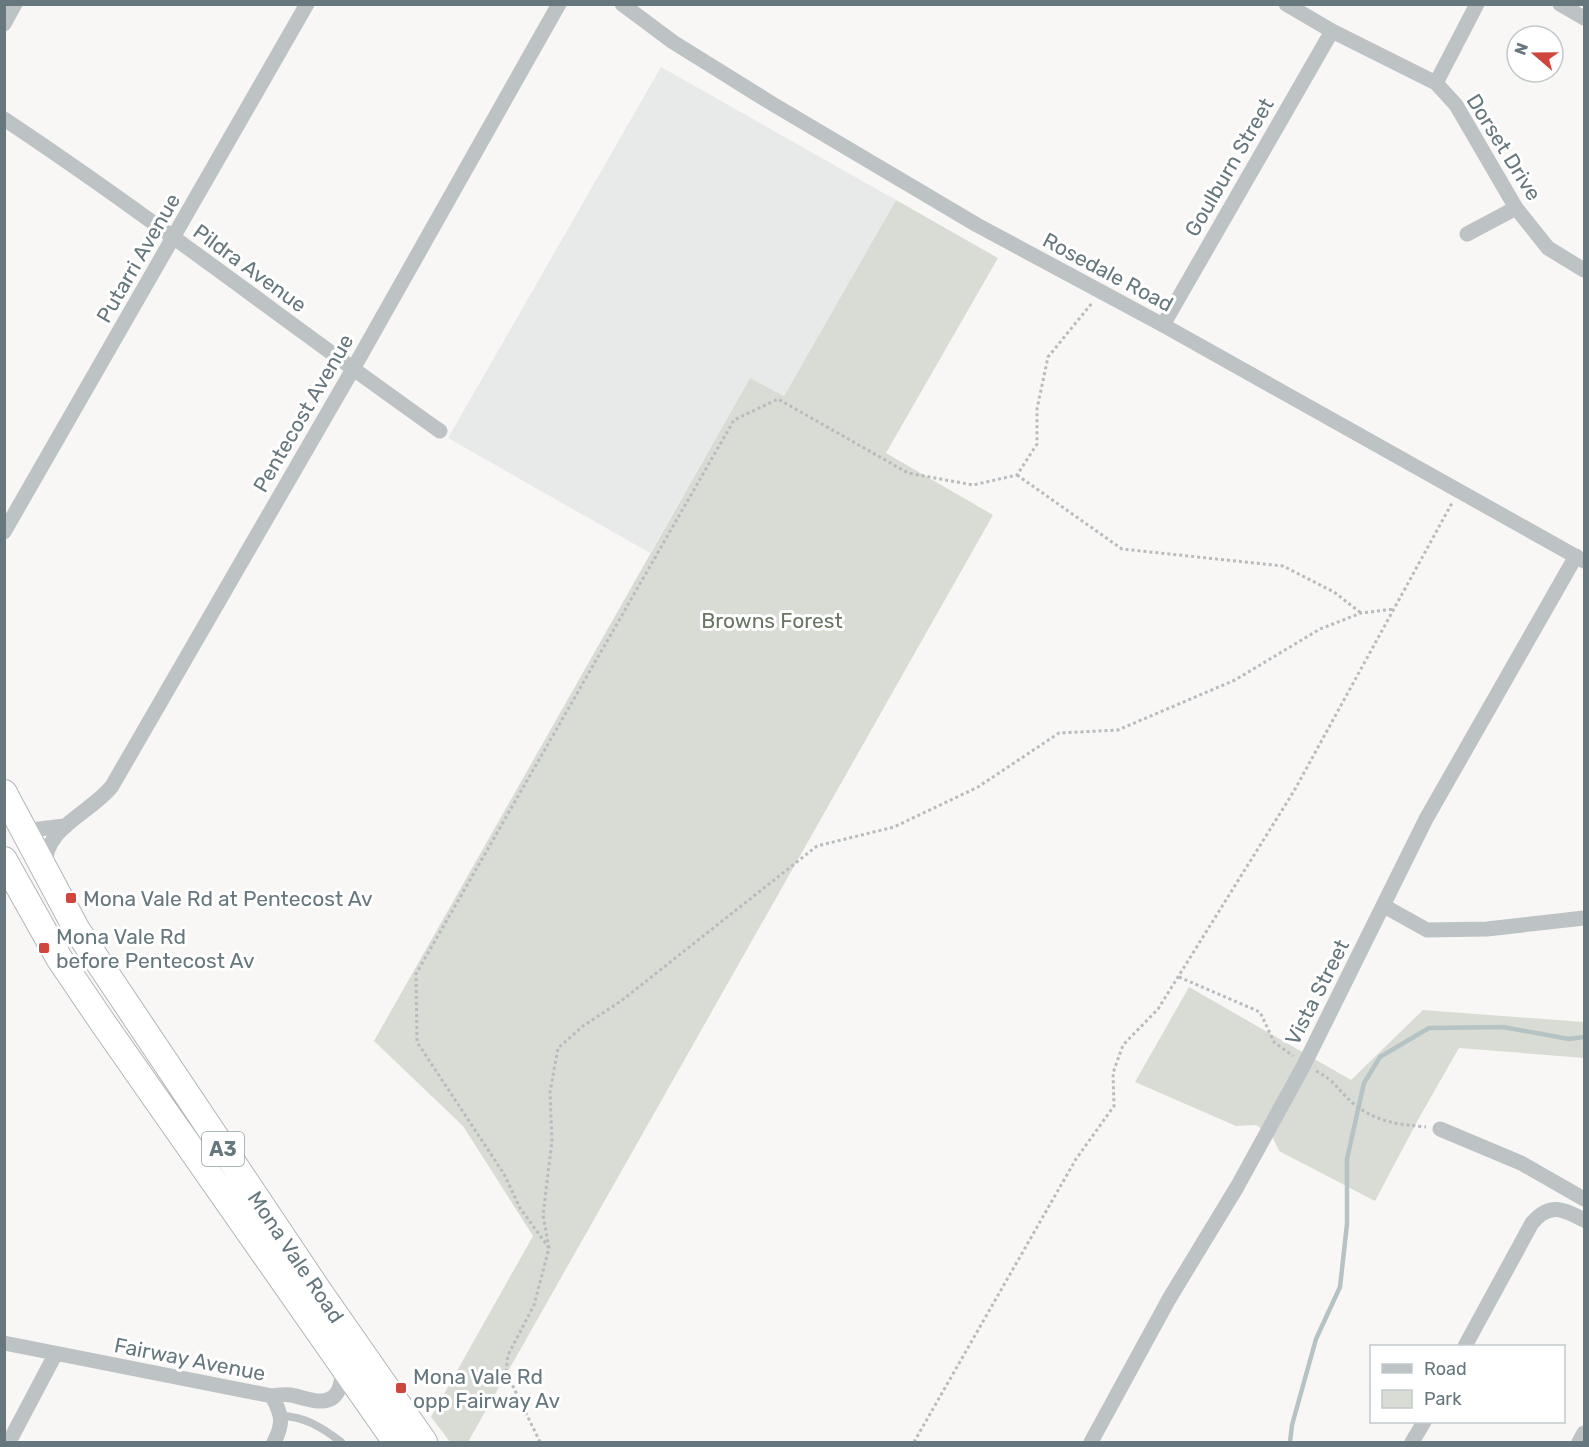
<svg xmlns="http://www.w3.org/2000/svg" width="1589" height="1447" font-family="Rubik,sans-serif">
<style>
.built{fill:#e8e9e9}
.green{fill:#d9dcd5}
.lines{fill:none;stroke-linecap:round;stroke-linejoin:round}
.stream{stroke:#b5c3c4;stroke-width:4.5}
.trunk-casing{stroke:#b1b6b8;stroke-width:28}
.path{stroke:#b8bcbe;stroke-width:3;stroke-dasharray:3 3;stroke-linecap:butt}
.service{stroke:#bdc3c5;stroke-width:8}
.minor{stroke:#bdc3c5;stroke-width:15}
.trunk{stroke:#fff;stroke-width:26}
.poi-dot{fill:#cf463e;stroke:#fff;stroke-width:2}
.labels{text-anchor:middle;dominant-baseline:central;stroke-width:6;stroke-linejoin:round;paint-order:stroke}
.shield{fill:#fff;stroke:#94a0a4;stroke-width:1.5}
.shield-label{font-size:20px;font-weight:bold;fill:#66777d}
.street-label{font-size:21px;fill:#66777d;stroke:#fff}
.park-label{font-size:21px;fill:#6a7664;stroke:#fff}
.poi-label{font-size:21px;fill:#66777d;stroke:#fff;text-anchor:start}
</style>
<rect width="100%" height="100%" fill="#f8f7f5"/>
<!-- built -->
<path class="built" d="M661,67L896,200L784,396L750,378L650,553L448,438Z"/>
<!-- green -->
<path class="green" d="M896,200L998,258L886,453L993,515L468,1442H450L431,1417L533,1236L463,1126L374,1041L750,378L784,396Z
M1189,987L1351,1080L1423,1010L1584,1022V1058L1459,1048L1419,1118L1375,1201L1279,1151L1272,1136L1256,1125L1236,1126L1135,1082Z"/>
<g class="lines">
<!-- stream -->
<path class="stream" d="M1290,1442L1292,1425L1316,1339L1340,1287L1347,1224V1159L1364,1083L1380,1057L1429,1028L1503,1027L1569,1039L1584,1037"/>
<defs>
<path id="trunk" d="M4,793L77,930L318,1290L424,1442
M4,860L59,958L103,1023L396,1442"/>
</defs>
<!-- trunk casing -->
<use href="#trunk" class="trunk-casing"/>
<!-- path -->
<path class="path" d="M1017,475L1122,549L1283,566L1334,592L1361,613
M1179,977L1260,1012L1274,1042L1293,1056
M1316,1071C1337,1082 1339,1092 1355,1105C1379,1123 1398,1124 1426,1127
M549,1248L520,1208L504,1174L417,1042L416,974L734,420L778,399L908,473L973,485L1017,475L1037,444V409L1048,357L1092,303
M540,1442L506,1372L508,1355L534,1305L549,1248L543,1215L552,1141L550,1092L558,1048L583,1026L621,1001L817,846L894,827L978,787L1059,733L1118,730L1235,680L1320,629L1361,613L1394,609
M914,1442L1076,1159L1114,1106L1113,1073L1123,1045L1158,1009L1294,791L1452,503"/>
<!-- service -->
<path class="service" d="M281,1416C304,1416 323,1428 341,1442"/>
<!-- minor -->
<path class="minor" d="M622,4L673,42L771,103L977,225L1163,325L1584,561
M1286,4L1332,31L1436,83L1456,105L1516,208L1548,248L1584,270
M1560,4L1584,18
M4,24L15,4
M1436,83L1477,4
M4,119C153,218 294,328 440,431
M1467,234L1516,208
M1163,325L1332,31
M4,532L307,4
M23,831L64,826
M45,867C44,827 90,814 112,786L353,369L559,4
M1384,906L1427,930L1487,929L1584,918
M1440,1129L1521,1163L1584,1199
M4,1343L272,1396C278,1395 285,1394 291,1395C307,1398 330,1410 339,1389C342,1382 342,1373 343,1365
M1465,1346L1532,1223C1550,1202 1563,1209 1584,1220
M272,1396C282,1415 284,1423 274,1442
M9,1442L55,1355
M1091,1442L1169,1299L1237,1187L1304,1065L1426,819L1576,556
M1412,1442L1424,1422
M1579,1442L1584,1433"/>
<!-- trunk -->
<use href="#trunk" class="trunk"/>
</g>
<!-- markers -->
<g class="poi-dot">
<rect x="65" y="892" width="12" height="12" rx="3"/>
<rect x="38" y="942" width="12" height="12" rx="3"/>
<rect x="395" y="1382" width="12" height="12" rx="3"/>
</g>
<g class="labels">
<!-- shield labels -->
<rect class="shield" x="202" y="1132" width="42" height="34" rx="4.5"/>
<g class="shield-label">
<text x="223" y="1149">A3</text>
</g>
<!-- street labels -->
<g class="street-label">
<text transform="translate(1504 147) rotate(58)">Dorset Drive</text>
<text transform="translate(1229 167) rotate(-60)">Goulburn Street</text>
<text transform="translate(138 258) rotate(-60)">Putarri Avenue</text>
<text transform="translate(250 268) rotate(36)">Pildra Avenue</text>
<text transform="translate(1108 272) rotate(28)">Rosedale Road</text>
<text transform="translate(303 413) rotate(-60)">Pentecost Avenue</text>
<text transform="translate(1317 992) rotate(-63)">Vista Street</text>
<text transform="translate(296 1257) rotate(56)">Mona Vale Road</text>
<text transform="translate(190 1359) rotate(11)">Fairway Avenue</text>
</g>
<!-- park labels -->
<g class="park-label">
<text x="772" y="620">Browns Forest</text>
</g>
<!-- poi labels -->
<g class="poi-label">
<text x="83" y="898">Mona Vale Rd at Pentecost Av</text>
<text x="56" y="936">Mona Vale Rd<tspan x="56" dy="24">before Pentecost Av</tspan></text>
<text x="413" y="1376">Mona Vale Rd<tspan x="413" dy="24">opp Fairway Av</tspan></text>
</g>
</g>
<!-- border -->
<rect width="1589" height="1447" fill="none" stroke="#66777d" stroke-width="12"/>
<!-- legend -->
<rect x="1370" y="1345" width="195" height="78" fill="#ffffff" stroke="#c2c9cb" stroke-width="1.5"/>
<rect x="1382" y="1364" width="30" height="9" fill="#bdc3c5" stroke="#c2c9cb" stroke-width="1.5"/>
<text x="1424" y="1375" font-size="18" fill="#66777d">Road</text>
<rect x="1382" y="1390" width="30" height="18" fill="#d9dcd5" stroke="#c2c9cb" stroke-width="1.5"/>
<text x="1424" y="1405" font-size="18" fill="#66777d">Park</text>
<!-- north arrow -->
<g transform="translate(1535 54) rotate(290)"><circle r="28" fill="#ffffff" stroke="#c2c9cb" stroke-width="1.5"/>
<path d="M0-4.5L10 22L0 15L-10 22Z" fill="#cf463e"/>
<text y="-9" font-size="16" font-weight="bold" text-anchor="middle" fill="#66777d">N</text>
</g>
</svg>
